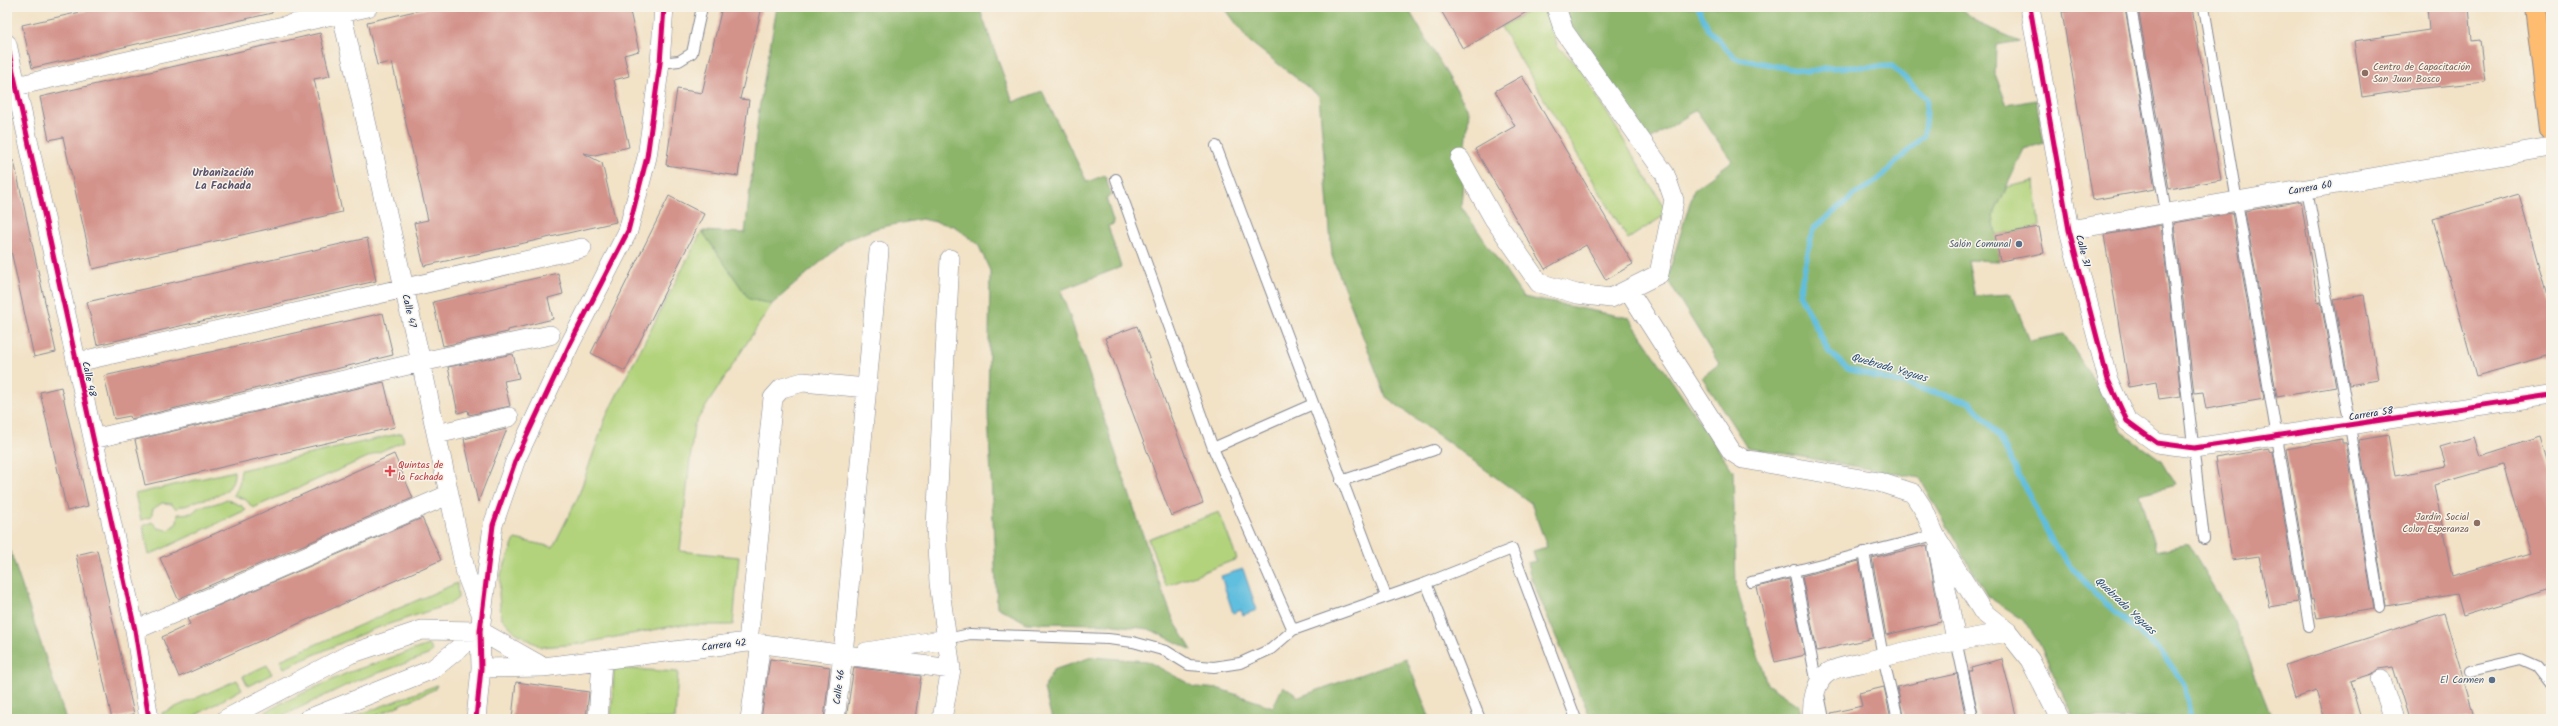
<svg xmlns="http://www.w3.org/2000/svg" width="2558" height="726" font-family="Kalam,sans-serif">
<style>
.green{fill:#b2d37b;stroke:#66816c}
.forest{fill:#8db56b;stroke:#547264}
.water{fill:#60bede;stroke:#3e769e}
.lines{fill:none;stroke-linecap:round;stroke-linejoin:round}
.stream{stroke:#60bede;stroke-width:5.5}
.building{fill:#d3938b;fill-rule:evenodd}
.service-casing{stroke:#868892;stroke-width:12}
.minor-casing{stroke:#868892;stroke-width:20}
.primary-casing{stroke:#868892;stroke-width:24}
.service{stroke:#fff;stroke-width:10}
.minor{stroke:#fff;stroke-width:19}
.primary{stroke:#fdbc6f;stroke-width:22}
.cycleway-casing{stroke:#f7f3e8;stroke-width:8}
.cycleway{stroke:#d6006c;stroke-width:5}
.education-dot{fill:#8d6e63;stroke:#f7f3e8;stroke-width:1.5}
.service-dot{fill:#5c6f8a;stroke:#f7f3e8;stroke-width:1.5}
.health-dot{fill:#e0444e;stroke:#f7f3e8;stroke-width:1.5}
.labels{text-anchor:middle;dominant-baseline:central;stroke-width:3;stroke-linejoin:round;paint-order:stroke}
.education-label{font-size:10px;fill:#785e54;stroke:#f7f3e8;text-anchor:start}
.street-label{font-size:10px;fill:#1b2f5e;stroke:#f7f3e8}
.service-label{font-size:10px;fill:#4e5e75;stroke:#f7f3e8;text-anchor:end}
.health-label{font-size:10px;fill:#be3a42;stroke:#f7f3e8;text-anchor:start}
.neighbourhood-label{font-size:11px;font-weight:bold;fill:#5b526e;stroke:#f7f3e8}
.water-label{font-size:11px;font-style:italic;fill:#2c537e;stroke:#f7f3e8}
</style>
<rect width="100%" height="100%" fill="#f7f3e8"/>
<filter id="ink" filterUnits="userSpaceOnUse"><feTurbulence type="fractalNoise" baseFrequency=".025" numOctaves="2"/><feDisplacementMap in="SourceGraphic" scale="8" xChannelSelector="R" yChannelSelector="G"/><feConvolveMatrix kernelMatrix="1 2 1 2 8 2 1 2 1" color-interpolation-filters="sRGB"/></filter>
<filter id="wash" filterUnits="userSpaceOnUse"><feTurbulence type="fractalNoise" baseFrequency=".012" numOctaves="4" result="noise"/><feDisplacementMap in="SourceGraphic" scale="16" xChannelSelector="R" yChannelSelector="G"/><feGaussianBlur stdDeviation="0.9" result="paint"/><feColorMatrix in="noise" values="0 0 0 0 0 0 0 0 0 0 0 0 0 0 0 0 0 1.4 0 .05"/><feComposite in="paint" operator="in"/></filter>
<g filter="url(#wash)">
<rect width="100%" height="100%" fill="#f2e2c6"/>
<!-- green -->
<path class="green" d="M1537,7H1545L1557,46L1579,67L1668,213L1628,239L1501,27Z
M2035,181L2039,227L1995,235L1993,216L2007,187Z
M702,231L749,299L772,304L694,425L680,551L739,557L733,625H679L579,644L541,647L515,632L501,617L499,594L501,574L515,539L553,547L578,497L607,414Z
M402,433L404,441L253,508L246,500L233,495L239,484L241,470Z
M234,471C235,492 217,497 200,500C192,502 189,507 179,506L177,509L171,504L162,503L153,509L151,517L141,520L135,494Z
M226,499L242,506L246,510L149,555L143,526L152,522L158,528L168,530L177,523L178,514L192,513L199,507C205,506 221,503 226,499Z
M1219,512L1237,559L1166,586L1148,539Z
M457,583L458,598L450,604L371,630L284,668L280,660Z
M428,645L432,650L428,655L351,683L276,719H253L282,703L347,673Z
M267,665L272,674L248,686L243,676Z
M614,668L678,672L675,719H611Z
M237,680L242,689L189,719H163L162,713Z
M437,685L435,689L369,719H348Z"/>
<!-- forest -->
<path class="forest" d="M777,7H979L1013,102L1042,91L1087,182L1105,175L1111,195L1106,198L1114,224L1108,226L1121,267L1061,290L1158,580L1174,621L1192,650L1149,629L1107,624L1027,623L997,607L988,413L990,271L978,244L954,226L922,219L877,228L846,240L772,304L749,299L702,231L745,233L759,109Z
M1224,7H1407L1469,111L1461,206L1523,297L1629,318L1733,471L1736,586L1767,684L1799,706L1800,719H1591L1531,578L1527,563L1536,561L1533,551L1547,547L1531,503L1386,397L1332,256L1319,96L1249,41Z
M1565,7H1958L1984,26L2020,41L1996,45L1995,74L2007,105L2036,100L2044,143L2024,149L1993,216L2000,261L1968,260L1975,296L2011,294L2030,341L2064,334L2109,405L2121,431L2162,461L2176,485L2139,494L2156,551L2188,544L2236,625L2272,719H2074L2039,643L2023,619L1987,596L1920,478L1747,447L1702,377L1719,364L1667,279L1694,189L1732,161L1696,110L1646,143L1587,43L1570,31Z
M7,541L66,719H7Z
M1092,657L1147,661L1195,687L1220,689L1273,707L1283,686L1299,697L1406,658L1430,719H1052L1044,689L1053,670Z"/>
<!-- water -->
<path class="water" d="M1243,569L1257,610L1243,615L1241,610L1233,613L1221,576Z"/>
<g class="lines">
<!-- stream -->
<path class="stream" d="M1698,7L1709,30L1735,58L1807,72L1825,68L1892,66L1927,99L1924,135L1878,180L1857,193L1813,229L1799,294L1829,352L1848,369L1970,402L1998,434L2054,545L2094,593L2162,653L2184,684L2191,719"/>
</g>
<g id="blocks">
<!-- building -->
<path class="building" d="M103,7H272V13L32,68L22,25Z
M433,7H629L639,51L624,55L629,76L614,80L629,147L595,155L583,153L602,163L616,222L424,266L414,223L428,220L392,62L377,65L367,22Z
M722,7H762L740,99L749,100L738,176L666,165L677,89L702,93Z
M1439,7H1535L1463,49Z
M2094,7H2125L2155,189L2093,200L2062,12Z
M2138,7H2192L2221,180L2169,189Z
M2427,7H2469L2472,41L2480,40L2485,82L2414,89L2362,97L2354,41L2429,30Z
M320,33L330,76L314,79L342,212L93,269L63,137L49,140L40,97Z
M1522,76L1633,264L1606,280L1586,245L1545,269L1475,149L1515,126L1495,91Z
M7,161H14L56,352L34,357L7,232Z
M2519,194L2551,311V355L2476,376L2433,219Z
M669,196L704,214L625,371L591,353Z
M2301,201L2318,303L2321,302L2336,387L2277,397L2245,211Z
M2232,213L2264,399L2206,409L2203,392L2194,393L2174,223Z
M2161,225L2181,396L2159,399L2156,382L2129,387L2104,235Z
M2039,227L2044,253L2000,261L1995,235Z
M367,238L376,281L97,345L87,302Z
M558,273L563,294L548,298L553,319L508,330V332L443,346L433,302Z
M2364,295L2378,380L2349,385L2334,300Z
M383,313L393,355L131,419L130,416L114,419L104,376Z
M1137,326L1203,503L1171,516L1105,338Z
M513,354L519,378L504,381L510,406L469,415L468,410L458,413L448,367Z
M384,382L395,427L145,485L135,440Z
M61,387L88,506L67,511L40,392Z
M507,429L478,502L464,439Z
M2388,435L2395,476L2446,466L2440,447L2474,437L2480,456L2540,437L2551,473V589L2463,616L2457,594L2386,606L2359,440ZM2504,465L2531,553L2452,576L2434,485Z
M2342,439V443H2346L2374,609L2317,618L2313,599L2311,600L2286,449Z
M2269,449V452L2273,451L2298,602L2269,607L2259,556L2232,560L2215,458Z
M394,454L413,498L178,599L160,558Z
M422,518L441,560L179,677L162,637L190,624L187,619Z
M1927,545L1941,622L1886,635L1872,558Z
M97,550L134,714L112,719L76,555Z
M1859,561L1873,638L1817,651L1802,576Z
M1789,579L1805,655L1775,662L1757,587Z
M2444,613L2475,719H2409L2393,667L2378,669L2372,674L2350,681L2361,719H2325L2316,691L2295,698L2285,665Z
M770,659L830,667L824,719H761Z
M2002,659L2017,719H1979L1969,671H1972L1971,667Z
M854,667L921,676L915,719H846Z
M1957,674L1966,719H1904L1897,687Z
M516,682L589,692L586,719L512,718Z
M1884,687L1891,719H1832L1831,713L1862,706L1859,693Z"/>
</g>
</g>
<g filter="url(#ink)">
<use href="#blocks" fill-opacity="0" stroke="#868892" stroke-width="1"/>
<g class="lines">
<defs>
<path id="service" d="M2131,7L2166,213L2204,539
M2204,7L2309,626
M660,63L679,61L692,53L702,7
M1216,146L1386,596
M1116,179L1213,448L1293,630
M2307,189L2350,426L2380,607
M1213,448L1313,404
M1341,481L1434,450
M1864,552L1883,657L1898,719
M1794,570L1824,719
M1751,582L1935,535
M1426,583L1480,719
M947,639L970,634L1108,639L1133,642L1166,651L1189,665L1214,667L1240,663L1271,649L1293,630L1426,583L1512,549L1576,719
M1956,640L1973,719
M2470,671L2521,659L2537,666L2551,684"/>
<path id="minor" d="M340,7L421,362L466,574L481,613
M2030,7L2069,230L2108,380L2127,421L2157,443L2194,448L2551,395
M7,44L135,630L149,719
M16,86L368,7
M1460,159L1494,219L1539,283L1577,294L1611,298L1659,274L1674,200L1665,174L1564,31L1556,7
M2069,230L2551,147
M1629,291L1732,452L1743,459L1879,482L1913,493L1924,510L1935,535L1983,612L2008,632L2030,660L2060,719
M77,362L582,248
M437,434L509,417
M93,439L421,362L550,335
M1938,548L1956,640
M135,630L448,495
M748,642L773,398L782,388L803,382L866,388
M866,652L947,639
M481,668L543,667L748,642L951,669
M2381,680L2394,719
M226,719L350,654L422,630L480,631L543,667
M308,719L433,669L480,631
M476,719L481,668L480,631L493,525L516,459L570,344L628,231L647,157L660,63L664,7
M598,719L602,660
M750,719L761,644
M835,719L843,655L879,251
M942,719L951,669L939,583L936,526L950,259
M1813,719C1811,704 1815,680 1829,672C1837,667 1852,665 1861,663C1910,649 1959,640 2008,632"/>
<path id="primary" d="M2536,7L2551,129"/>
</defs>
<!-- service casing -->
<use href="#service" class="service-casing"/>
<!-- minor casing -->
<use href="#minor" class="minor-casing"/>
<!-- primary casing -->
<use href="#primary" class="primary-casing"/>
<!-- service -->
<use href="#service" class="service"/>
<!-- minor -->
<use href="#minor" class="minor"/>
<!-- primary -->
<use href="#primary" class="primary"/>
<defs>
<path id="cycleway" d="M2030,7L2069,230L2108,380L2127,421L2157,443L2194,448L2551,395
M7,44L135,630L149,719
M476,719L481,668L480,631L493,525L516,459L570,344L628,231L647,157L660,63L664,7"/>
</defs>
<!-- cycleway casing -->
<use href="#cycleway" class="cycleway-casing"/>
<!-- cycleway -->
<use href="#cycleway" class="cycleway"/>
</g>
</g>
<!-- markers -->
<g class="education-dot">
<circle cx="2365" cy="73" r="4"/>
<circle cx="2477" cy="523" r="4"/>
</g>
<g class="service-dot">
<circle cx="2019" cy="244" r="4"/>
<circle cx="2492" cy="680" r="4"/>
</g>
<path class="health-dot" d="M388 465h4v4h4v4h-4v4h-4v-4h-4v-4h4z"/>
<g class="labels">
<!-- education labels -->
<g class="education-label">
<text x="2373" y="67">Centro de Capacitación<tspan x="2373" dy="12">San Juan Bosco</tspan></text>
<text x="2469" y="517" text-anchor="end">Jardín Social<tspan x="2469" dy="12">Color Esperanza</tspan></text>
</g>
<!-- street labels -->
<g class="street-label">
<text transform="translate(2310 188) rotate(-10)">Carrera 60</text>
<text transform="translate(2083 251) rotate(75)">Calle 31</text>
<text transform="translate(409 311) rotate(77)">Calle 47</text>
<text transform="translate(89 379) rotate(78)">Calle 48</text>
<text transform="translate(2371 414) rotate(-9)">Carrera 58</text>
<text transform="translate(724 645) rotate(-7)">Carrera 42</text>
<text transform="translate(839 687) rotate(-83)">Calle 46</text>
</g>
<!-- service labels -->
<g class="service-label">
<text x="2011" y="244">Salón Comunal</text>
<text x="2484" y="680">El Carmen</text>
</g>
<!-- health labels -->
<g class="health-label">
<text x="398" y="465">Quintas de<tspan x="398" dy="12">la Fachada</tspan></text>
</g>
<!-- neighbourhood labels -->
<g class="neighbourhood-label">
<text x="223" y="173">Urbanización<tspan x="223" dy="13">La Fachada</tspan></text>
</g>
<!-- water labels -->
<g class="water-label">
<text transform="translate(1889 368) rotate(16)">Quebrada Yeguas</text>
<text transform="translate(2125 606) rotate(43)">Quebrada Yeguas</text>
</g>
</g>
<!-- margin -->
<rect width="2558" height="726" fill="none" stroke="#f7f3e8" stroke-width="24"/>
</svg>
